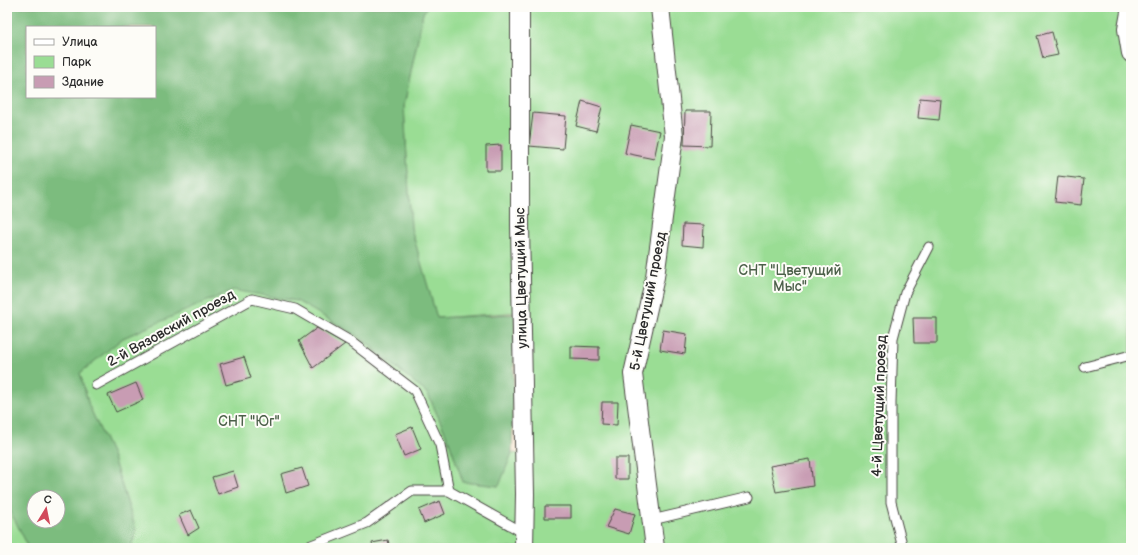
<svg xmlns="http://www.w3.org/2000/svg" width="1138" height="555" font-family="'Balsamiq Sans',sans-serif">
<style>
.green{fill:#9add94;stroke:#628460}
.forest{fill:#7bbc7e;stroke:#537454;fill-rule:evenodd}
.building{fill:#c89cb3}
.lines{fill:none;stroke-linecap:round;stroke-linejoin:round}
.service-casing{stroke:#494642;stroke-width:11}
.minor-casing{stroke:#494642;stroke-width:20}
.service{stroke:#fff;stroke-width:9}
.minor{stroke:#fff;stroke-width:18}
.labels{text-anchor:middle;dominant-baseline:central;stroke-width:4;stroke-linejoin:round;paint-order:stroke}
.park-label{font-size:14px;fill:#4c604a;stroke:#fdfcf7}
.street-label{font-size:14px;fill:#2b2b2b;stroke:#fdfcf7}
</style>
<rect width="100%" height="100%" fill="#fdfcf7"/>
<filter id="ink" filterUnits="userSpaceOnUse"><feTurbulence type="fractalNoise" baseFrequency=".025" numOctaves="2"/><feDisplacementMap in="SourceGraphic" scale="8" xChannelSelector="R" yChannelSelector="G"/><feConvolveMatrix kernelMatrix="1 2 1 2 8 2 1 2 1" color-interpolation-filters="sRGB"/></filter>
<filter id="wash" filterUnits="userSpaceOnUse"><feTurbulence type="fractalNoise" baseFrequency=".012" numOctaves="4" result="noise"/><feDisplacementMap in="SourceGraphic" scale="16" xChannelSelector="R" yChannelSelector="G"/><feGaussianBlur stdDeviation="0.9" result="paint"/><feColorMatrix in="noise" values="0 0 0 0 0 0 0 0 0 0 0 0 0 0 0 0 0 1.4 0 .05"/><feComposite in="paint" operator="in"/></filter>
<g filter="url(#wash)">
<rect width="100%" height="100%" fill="#f4ddc2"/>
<!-- green -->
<path class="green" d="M427,7H1131V548H131L136,530L112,455L89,406L80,373L123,338L233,289L297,301L361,338L428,394L449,441L463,482L498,486L512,453L523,454L521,312L437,318L411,228L404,106L423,13Z
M7,505L26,542L27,548H7Z"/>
<!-- forest -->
<path class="forest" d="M7,7H427L423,13L404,106L411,228L437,318L515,314L512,453L499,486L463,482L449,441L428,394L361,338L297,301L233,290L123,338L80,373L89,406L112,455L136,530L131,548H27L26,542L7,505ZM27,27H155V97H27ZM34,497H58V521H34Z"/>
<g id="blocks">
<!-- building -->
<path class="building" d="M1052,32L1058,55L1043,58L1037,36Z
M920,98L941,100L939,120L918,118Z
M582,101L602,107L596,131L576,126Z
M685,111H711L710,146L684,145Z
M533,113L566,116L563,149L529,146Z
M631,125L660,131L654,159L625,153Z
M501,145V171H486V146Z
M1058,176L1084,179L1081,205L1055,202Z
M683,224L704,225L703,247L682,245Z
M913,318H937V343H914Z
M317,328L345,344L313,368L299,341Z
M663,330L687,334L685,354L660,350Z
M571,346L599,347V360L571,359Z
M244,357L251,378L226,385L220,364Z
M136,383L143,400L116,412L108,395Z
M602,402H618L617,425L601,424Z
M412,427L421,449L404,456L395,434Z
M615,458H628V479H615Z
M810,459L813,486L776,492L770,466Z
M302,468L308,486L286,493L281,474Z
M233,471L238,487L218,494L212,477Z
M440,501L445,514L424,523L419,510Z
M545,506H571V518H545Z
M615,509L635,514L629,534L606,527Z
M191,510L199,528L188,535L179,515Z
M388,540L390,548H373L372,543Z"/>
</g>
</g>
<g filter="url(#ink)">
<use href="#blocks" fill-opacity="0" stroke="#494642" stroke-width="1"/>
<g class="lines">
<defs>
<path id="service" d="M1085,367L1131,355
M96,385L252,299L295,309L350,341L415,391L440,445L449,491
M652,520L749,497
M304,548L367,523L412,491H449L524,533
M903,548L891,502V402L893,338L905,293L929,247"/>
<path id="minor" d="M520,7V225L525,494L524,548
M1131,7L1127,29L1131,53
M655,548L633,374L655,277L674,136L660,7"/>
</defs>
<!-- service casing -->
<use href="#service" class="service-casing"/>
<!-- minor casing -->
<use href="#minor" class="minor-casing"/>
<!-- service -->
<use href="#service" class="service"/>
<!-- minor -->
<use href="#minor" class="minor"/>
</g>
</g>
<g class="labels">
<!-- park labels -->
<g class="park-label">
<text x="790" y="270">СНТ "Цветущий<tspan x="790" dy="16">Мыс"</tspan></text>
<text x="249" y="421">СНТ "Юг"</text>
</g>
<!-- street labels -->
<g class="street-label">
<text transform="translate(521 278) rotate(-91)">улица Цветущий Мыс</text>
<text transform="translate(648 301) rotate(-79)">5-й Цветущий проезд</text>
<text transform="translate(171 328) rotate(-29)">2-й Вязовский проезд</text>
<text transform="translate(879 406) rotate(-88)">4-й Цветущий проезд</text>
</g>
</g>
<!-- margin -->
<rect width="1138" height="555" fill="none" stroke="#fdfcf7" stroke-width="24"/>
<!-- legend -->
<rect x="26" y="26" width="130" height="72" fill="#fdfcf7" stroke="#a9a8a5"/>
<rect x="34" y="39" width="20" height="6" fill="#ffffff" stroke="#a9a8a5"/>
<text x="62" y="46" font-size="12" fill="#2b2b2b">Улица</text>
<rect x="34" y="56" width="20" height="12" fill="#9add94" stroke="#a9a8a5"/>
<text x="62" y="66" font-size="12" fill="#2b2b2b">Парк</text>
<rect x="34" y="76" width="20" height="12" fill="#c89cb3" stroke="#a9a8a5"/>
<text x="62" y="86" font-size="12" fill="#2b2b2b">Здание</text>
<!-- north arrow -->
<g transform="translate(46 509) rotate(10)"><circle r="19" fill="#fdfcf7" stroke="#a9a8a5"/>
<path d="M0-3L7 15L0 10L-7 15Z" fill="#d1495b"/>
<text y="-6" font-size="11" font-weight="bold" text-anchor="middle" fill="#2b2b2b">С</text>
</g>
</svg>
